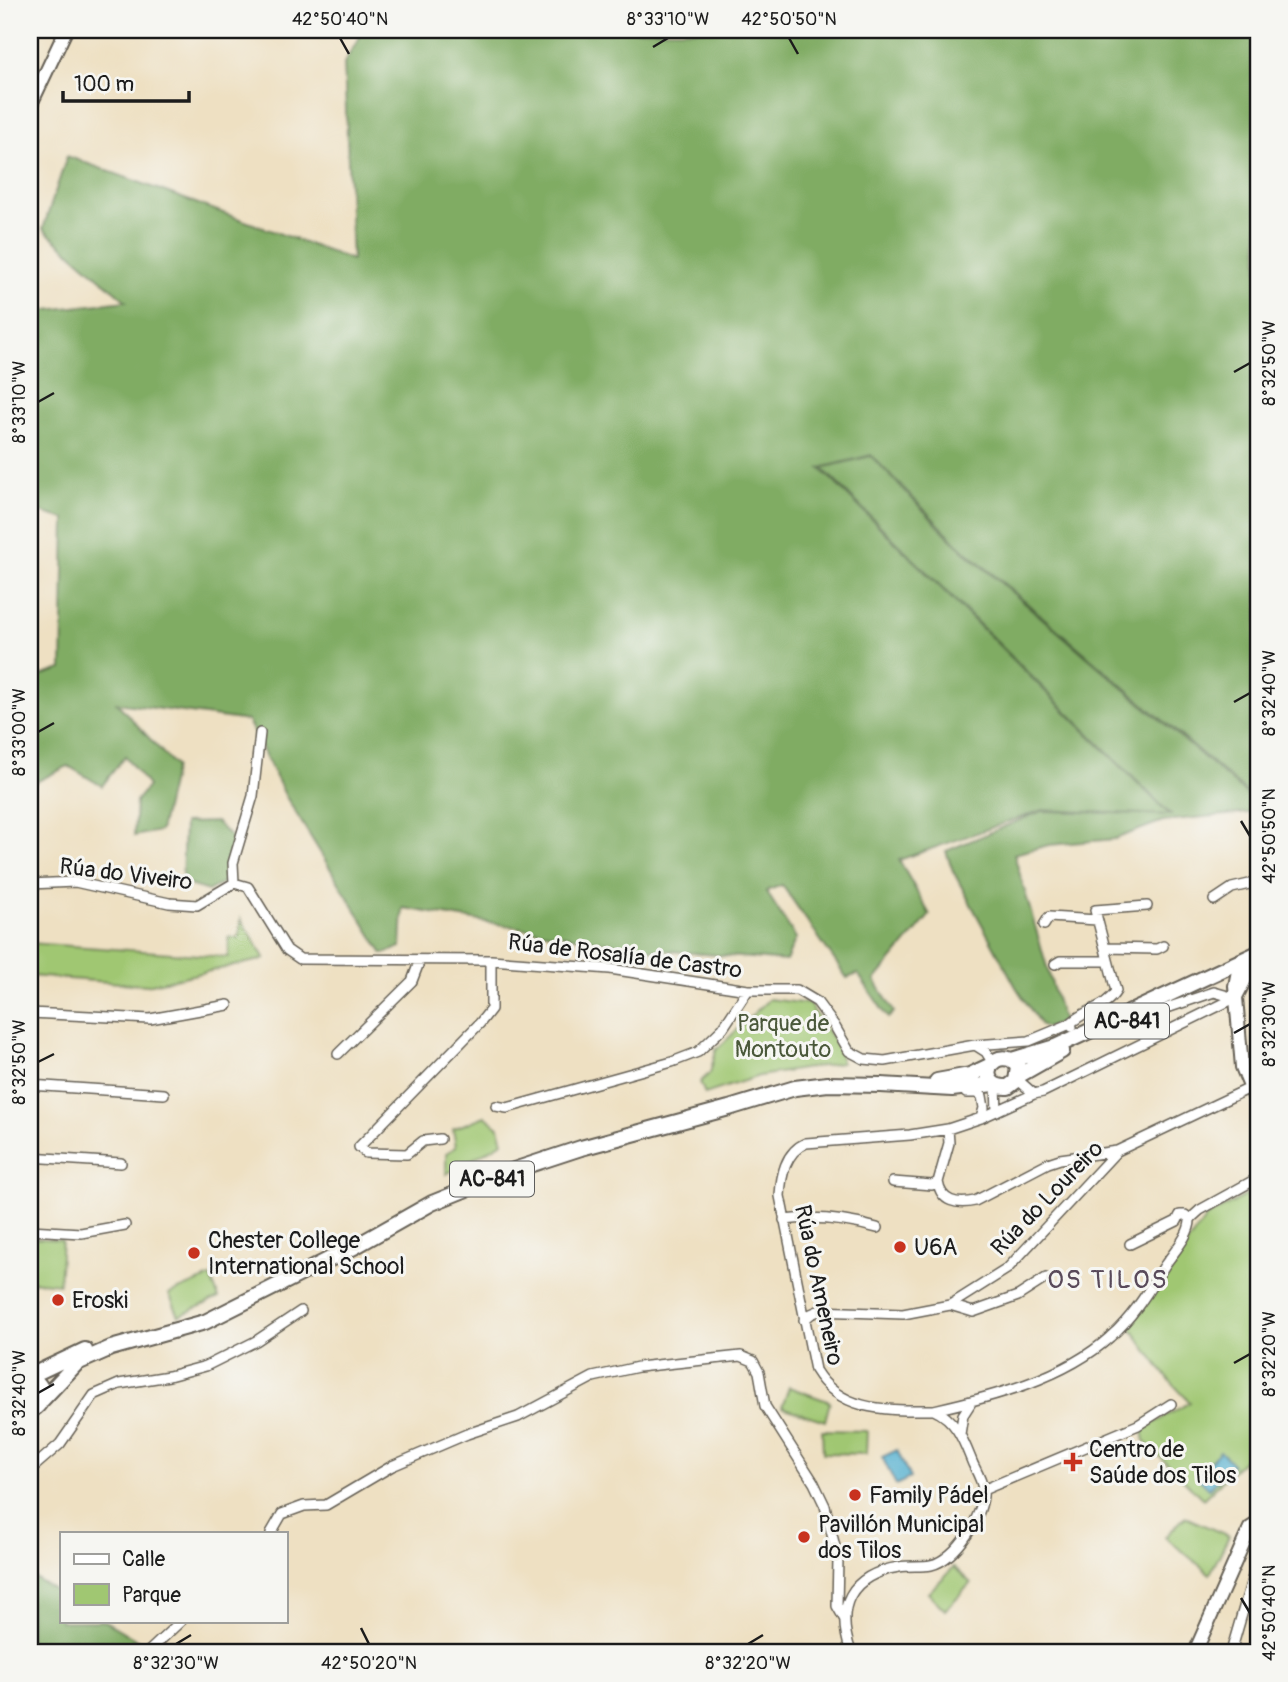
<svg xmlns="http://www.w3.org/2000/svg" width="1288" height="1682" font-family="Pangolin,sans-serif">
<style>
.green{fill:#a0c772;stroke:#5e7247;stroke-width:2}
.forest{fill:#80ac64;stroke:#4e6440;stroke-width:2}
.water{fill:#51afcf;stroke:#366676;stroke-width:2}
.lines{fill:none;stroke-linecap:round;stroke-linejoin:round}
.street-casing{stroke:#666156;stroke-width:12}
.secondary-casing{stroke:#666156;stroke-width:16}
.primary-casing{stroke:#666156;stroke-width:18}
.street{stroke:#fff;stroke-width:9}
.secondary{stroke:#fff;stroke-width:12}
.primary{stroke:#fff;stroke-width:14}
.ticks{fill:none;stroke:#1c1c1c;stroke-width:2.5}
.poi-dot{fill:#c8321e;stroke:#f6f6f2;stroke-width:2.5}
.labels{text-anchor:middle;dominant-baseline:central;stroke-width:6;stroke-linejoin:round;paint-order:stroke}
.shield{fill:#f6f6f2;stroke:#5d5d5c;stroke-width:2}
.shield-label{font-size:21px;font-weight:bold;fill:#1c1c1c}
.street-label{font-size:23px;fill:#1c1c1c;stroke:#f6f6f2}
.park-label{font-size:23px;fill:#4a583a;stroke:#f6f6f2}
.poi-label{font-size:23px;fill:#1c1c1c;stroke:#f6f6f2;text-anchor:start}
.quarter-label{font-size:26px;letter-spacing:2px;fill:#594a5a;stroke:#f6f6f2}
.neatline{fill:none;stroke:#1c1c1c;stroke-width:2.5}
.ticks-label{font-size:18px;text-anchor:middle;fill:#1c1c1c}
</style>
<rect width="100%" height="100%" fill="#f6f6f2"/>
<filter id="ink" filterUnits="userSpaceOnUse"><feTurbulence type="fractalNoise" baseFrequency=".0143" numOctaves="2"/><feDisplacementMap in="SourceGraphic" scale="14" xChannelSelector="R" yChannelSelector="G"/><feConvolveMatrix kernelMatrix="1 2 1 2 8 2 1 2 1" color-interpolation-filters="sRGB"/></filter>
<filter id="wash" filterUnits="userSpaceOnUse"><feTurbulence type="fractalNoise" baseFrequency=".00686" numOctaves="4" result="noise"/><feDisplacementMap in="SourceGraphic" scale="28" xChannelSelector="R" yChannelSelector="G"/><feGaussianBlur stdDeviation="1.57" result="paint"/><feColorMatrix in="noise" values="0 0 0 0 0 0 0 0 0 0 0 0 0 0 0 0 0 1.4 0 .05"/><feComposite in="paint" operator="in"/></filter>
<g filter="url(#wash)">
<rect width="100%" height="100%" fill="#eee0c2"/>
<!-- green -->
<path class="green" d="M241,919L265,959L147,985L30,976V943L228,957L229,937L239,938Z
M769,999L809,1004L840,1049L841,1063L759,1076L705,1094L700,1082L710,1073L716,1050Z
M485,1116L499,1127L503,1142L446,1174V1153L456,1147L453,1129Z
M1258,1189V1458L1252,1452L1203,1499L1145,1442L1143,1430L1190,1402L1170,1381L1130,1327L1206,1217Z
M30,1238L62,1240L59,1284L30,1281Z
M210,1277L219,1298L179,1316L169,1294Z
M789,1387L830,1402L825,1421L782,1407Z
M822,1430L867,1431L866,1454L823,1453Z
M1185,1517L1229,1536L1210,1574L1165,1537Z
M954,1567L971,1583L945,1610L928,1593Z"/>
<!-- forest -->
<path class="forest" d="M364,30H1258V802L959,545L871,455L820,468L1170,815L1042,810L899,860L930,915L875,980L894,1012L888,1018L858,974L847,978L782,885L766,891L796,938L786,961L646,949L403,908L401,947L383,954L286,797L248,721L117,703L175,766L160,831L134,836L136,801L148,786L125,756L102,786L68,766L30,785V679L62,669L65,519L30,509V312L126,301L43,229L67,156L352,260L344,63Z
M871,456L958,546L1258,804V812L1163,821L1115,839L1049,845L1014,854L1063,1022L1046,1028L1040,1024L1016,987L953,871L946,851L1042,811L1171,815L822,468Z
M216,822L232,838L226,881L208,891L182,883L184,823Z
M30,1575L61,1594V1621H105L157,1652H30Z"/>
<!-- water -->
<path class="water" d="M897,1450L910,1478L896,1485L882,1457Z
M1220,1451L1233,1464L1209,1489L1196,1476Z"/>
</g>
<g filter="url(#ink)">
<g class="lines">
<defs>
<path id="street" d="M234,883L233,863L253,796L260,733
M30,884L75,882L169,903L197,905L234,883L248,887L287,950L300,959L491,960L610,969L748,990H797L817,1002L834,1025L849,1051L864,1059L885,1061L975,1045L1029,1041L1070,1024
M1214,900L1232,888L1258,882
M1044,925L1049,917L1097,920
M1105,948L1157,949L1163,946
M1055,964L1060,961H1108
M30,1013L150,1019L228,1005
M1117,1025L1214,992L1235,998
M1072,1027L1070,1024C1085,1009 1105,1009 1116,991L1095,910L1147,906
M975,1045L986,1052L992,1062
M338,1054L412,981L420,960
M1245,1077L1258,1060
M1017,1079L1034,1094
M30,1085L164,1094
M996,1086L997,1111
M966,1093H977L982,1096L984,1108L981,1118
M496,1106L507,1108L672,1062L698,1052L723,1028L748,990
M440,1139L423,1141L407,1154L366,1153L359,1147L480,1023L491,1009V960
M30,1157L121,1163
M893,1182L932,1185L938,1182L949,1143L948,1129
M938,1182C941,1202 957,1205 975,1201L1048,1163L1060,1159L1117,1151
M784,1220C814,1216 848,1220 877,1228
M30,1230L81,1233L125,1225
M1130,1244L1177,1221L1180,1215H1185L1190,1219
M950,1305L973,1312L1018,1296L1046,1278
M804,1320L811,1314L818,1311L903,1314L950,1305L1007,1269L1117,1151L1250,1088
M934,1410C992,1397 1065,1378 1110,1337C1133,1317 1149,1290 1165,1265C1173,1253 1191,1234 1190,1219L1200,1210L1258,1178
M960,1434L963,1415L972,1401
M30,1470L60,1444L94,1395L119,1384L169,1376L206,1366L256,1341L301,1311
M983,1490L1138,1425L1171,1404
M271,1533L282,1514L304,1506L326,1505L392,1466L467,1434L518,1417L593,1377L638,1367L741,1356L753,1361L759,1372L765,1406L814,1483L825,1506L838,1559L837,1606L845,1620
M148,1652L181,1621
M851,1652C835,1606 850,1575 899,1567C910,1565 921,1567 931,1565C956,1560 986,1513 983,1489C982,1481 977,1472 973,1464C964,1442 957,1420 934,1410C888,1410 841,1413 815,1370L780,1196C781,1176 785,1152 806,1143L910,1135L948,1129L981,1118L1034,1094L1043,1092L1235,998
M1231,1652L1258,1559"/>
<path id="secondary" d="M30,106L66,30
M1251,960L1245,963L1238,971L1235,986L1242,1067L1258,1106
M1237,995L1247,976L1258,968
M1195,1652L1250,1528L1258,1523"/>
<path id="primary" d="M1012,1060L1018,1067L1016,1081L1008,1087C978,1089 985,1050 1012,1060L1055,1047L1258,953
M1018,1076L1062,1051
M937,1081L970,1075L989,1066
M30,1376L85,1350
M30,1378C46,1385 47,1403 30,1411
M42,1400L77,1363L111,1348L205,1322L356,1246L432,1203L514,1170L581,1148L729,1108L795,1088L828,1084L881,1085L952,1089L993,1084"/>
</defs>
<!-- street casing -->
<use href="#street" class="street-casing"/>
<!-- secondary casing -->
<use href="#secondary" class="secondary-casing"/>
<!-- primary casing -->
<use href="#primary" class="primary-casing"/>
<!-- street -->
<use href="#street" class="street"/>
<!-- secondary -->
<use href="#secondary" class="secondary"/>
<!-- primary -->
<use href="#primary" class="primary"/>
</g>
</g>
<!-- ticks -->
<path class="ticks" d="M340,38L349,54M789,38L798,54M653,47L668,38M1234,372L1250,363M38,402L54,393M1234,702L1250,693M38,732L54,723M1241,821L1250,836M1234,1033L1250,1024M38,1062L54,1054M1234,1363L1250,1354M38,1393L54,1384M1241,1598L1250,1613M361,1628L369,1644M176,1644L191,1635M748,1644L763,1635"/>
<!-- markers -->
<g class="poi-dot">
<circle cx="900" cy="1247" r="7"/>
<circle cx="194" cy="1253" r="7"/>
<circle cx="58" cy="1300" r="7"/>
<path d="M1069.5 1451.5h7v7h7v7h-7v7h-7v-7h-7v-7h7z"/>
<circle cx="855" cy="1495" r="7"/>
<circle cx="804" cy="1537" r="7"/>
</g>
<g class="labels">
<!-- shield labels -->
<g class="shield">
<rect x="1085" y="1003.5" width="84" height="35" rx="5"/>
<rect x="450" y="1161.5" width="84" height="35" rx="5"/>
</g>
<g class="shield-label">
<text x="1127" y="1021">AC-841</text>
<text x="492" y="1179">AC-841</text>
</g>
<!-- street labels -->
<g class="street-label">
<text transform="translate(126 874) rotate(7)">Rúa do Viveiro</text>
<text transform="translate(625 956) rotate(7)">Rúa de Rosalía de Castro</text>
<text transform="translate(1047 1198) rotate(-46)">Rúa do Loureiro</text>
<text transform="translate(819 1285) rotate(78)">Rúa do Ameneiro</text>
</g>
<!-- park labels -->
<g class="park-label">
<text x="783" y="1023">Parque de<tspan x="783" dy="26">Montouto</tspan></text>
</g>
<!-- poi labels -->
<g class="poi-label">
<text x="208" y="1240">Chester College<tspan x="208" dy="26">International School</tspan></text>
<text x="914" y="1247">U6A</text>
<text x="72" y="1300">Eroski</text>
<text x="1089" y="1449">Centro de<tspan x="1089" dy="26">Saúde dos Tilos</tspan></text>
<text x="869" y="1495">Family Pádel</text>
<text x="818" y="1524">Pavillón Municipal<tspan x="818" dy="26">dos Tilos</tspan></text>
</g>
<!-- quarter labels -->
<g class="quarter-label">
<text x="1108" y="1280">OS TILOS</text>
</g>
</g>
<!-- margin -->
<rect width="1288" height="1682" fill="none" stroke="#f6f6f2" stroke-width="77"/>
<!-- legend -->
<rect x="60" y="1532" width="228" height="91" fill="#f6f6f2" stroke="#9f9f9c" stroke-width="2"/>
<rect x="74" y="1554" width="35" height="10" fill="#ffffff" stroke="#9f9f9c" stroke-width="2"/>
<text x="122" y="1566" font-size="21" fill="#1c1c1c">Calle</text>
<rect x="74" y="1584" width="35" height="21" fill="#a0c772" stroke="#9f9f9c" stroke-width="2"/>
<text x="122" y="1602" font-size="21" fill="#1c1c1c">Parque</text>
<!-- scale -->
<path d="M63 91v10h126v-10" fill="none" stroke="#1c1c1c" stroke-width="3.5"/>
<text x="74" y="91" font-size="21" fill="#1c1c1c" stroke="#f6f6f2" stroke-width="5" paint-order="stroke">100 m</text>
<rect x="38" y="38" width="1212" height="1606" class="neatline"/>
<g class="ticks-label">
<text x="340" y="25">42°50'40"N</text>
<text x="668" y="25">8°33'10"W</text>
<text x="789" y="25">42°50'50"N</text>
<text transform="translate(1269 363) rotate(-90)" y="6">8°32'50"W</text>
<text transform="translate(19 402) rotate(-90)" y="6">8°33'10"W</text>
<text transform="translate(1269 693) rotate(-90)" y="6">8°32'40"W</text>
<text transform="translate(19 732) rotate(-90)" y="6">8°33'00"W</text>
<text transform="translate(1269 836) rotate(-90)" y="6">42°50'50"N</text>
<text transform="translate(1269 1024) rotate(-90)" y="6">8°32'30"W</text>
<text transform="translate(19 1062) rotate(-90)" y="6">8°32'50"W</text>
<text transform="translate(1269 1354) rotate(-90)" y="6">8°32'20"W</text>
<text transform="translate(19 1393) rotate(-90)" y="6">8°32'40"W</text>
<text transform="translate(1269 1613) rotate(-90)" y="6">42°50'40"N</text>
<text x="176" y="1669">8°32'30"W</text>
<text x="369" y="1669">42°50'20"N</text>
<text x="748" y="1669">8°32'20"W</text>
</g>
</svg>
